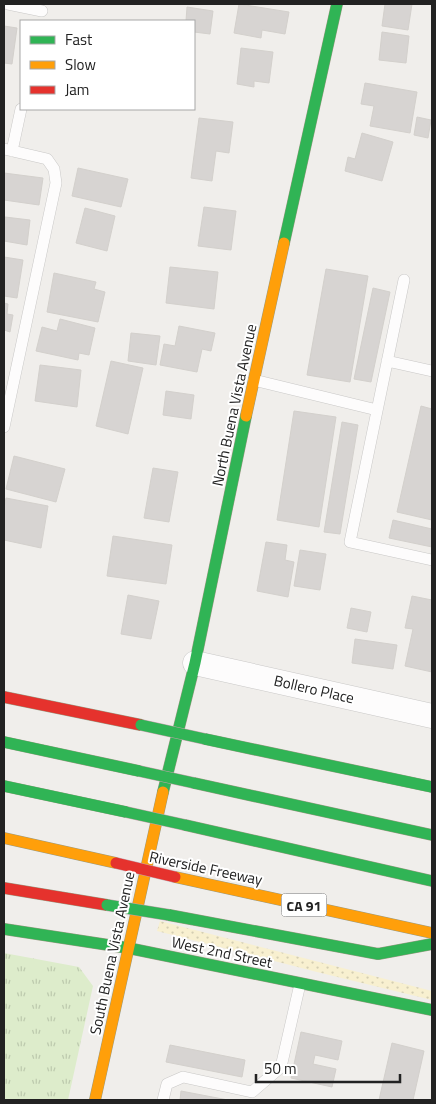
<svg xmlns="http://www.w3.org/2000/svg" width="436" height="1104" font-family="'Titillium Web',sans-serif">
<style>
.grass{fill:url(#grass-tufts)}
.sand{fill:url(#sand-dots)}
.building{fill:#d7d4d2;stroke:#d3d0cc}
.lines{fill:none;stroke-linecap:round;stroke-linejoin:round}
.lane-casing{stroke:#c9c8c7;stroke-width:12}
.street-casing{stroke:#c9c8c7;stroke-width:25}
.fast-casing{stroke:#999a82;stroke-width:12}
.slow-casing{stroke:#999a82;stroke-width:12}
.jam-casing{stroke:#999a82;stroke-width:12}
.lane{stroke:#fdfcfc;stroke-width:11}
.street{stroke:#fdfcfc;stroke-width:24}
.fast{stroke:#30b455;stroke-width:11}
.slow{stroke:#ff9f0a;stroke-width:11}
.jam{stroke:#e5322d;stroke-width:11}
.fast-bridge-casing{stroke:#c5a2ac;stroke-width:12;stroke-linecap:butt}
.jam-bridge-casing{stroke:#c5a2ac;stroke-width:12;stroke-linecap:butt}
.fast-bridge{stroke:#30b455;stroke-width:11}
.jam-bridge{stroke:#e5322d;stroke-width:11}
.labels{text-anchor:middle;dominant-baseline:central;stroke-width:4;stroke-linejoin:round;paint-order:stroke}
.shield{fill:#fff;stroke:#646464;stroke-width:1}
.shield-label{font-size:14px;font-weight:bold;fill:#222}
.street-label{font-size:15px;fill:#222;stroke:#fff}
</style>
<defs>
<pattern id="grass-tufts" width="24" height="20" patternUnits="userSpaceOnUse" patternTransform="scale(1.25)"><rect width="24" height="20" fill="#ddeccb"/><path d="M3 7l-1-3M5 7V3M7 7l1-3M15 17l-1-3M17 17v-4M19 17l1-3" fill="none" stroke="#bdcaae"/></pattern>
<pattern id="sand-dots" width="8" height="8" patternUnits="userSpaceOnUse" patternTransform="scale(1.25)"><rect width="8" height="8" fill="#f8f0d0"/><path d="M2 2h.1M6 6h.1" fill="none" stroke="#d4ceb2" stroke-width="1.8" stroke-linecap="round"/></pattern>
</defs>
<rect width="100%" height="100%" fill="#f0eeeb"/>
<!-- grass -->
<path class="grass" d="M4,953L79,967L93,986L68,1100H4Z"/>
<!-- sand -->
<path class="sand" d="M160,921L432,991V1000L317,972L157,931Z"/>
<!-- building -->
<path class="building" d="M239,4L289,12L285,34L262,30L261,38L234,33Z
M385,4H412L408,30L382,26Z
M187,7L213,11L210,34L194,32V21H186Z
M4,26L17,28L12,64L4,63Z
M382,32L409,36L406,63L379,60Z
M241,48L273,52L269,83L254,81V87L237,84Z
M365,83L417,92L410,133L370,126L374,106L361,104Z
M417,117L431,120L428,138L414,135Z
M199,118L233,122L229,153L216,151L212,181L191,178Z
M362,133L393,142L382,181L345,171L348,157L355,159Z
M78,168L128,179L121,207L72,196Z
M4,173L43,178L39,205L4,200Z
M204,207L236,211L231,250L198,246Z
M85,208L115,216L107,251L76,243Z
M5,217L30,220L27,245L4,241Z
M4,257L23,260L17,298L4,296Z
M170,267L218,272L214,309L166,303Z
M326,269L368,276L350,382L307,375Z
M54,273L96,282L94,289L105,292L98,322L47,312Z
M373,288L390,292L371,382L354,379Z
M4,303L8,304L7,314L13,315L10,332L4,330Z
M60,319L95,328L89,355L79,353L78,360L36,351L42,327L57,331Z
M179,326L215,333L211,351L202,349L197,372L160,365L164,344L175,346Z
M131,333L160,336L156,365L128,361Z
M111,361L143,368L128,434L96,426Z
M40,365L81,370L77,407L35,401Z
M166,391L194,395L191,419L163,415Z
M421,406L432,409V520L397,512Z
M294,411L336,417L319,527L277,520Z
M342,422L358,425L340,534L324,532Z
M14,456L65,469L56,502L6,489Z
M153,468L178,472L169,522L144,518Z
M6,498L48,506L41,548L4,540V508Z
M393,520L432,529V547L389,538Z
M113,536L172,545L166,584L107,576Z
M266,542L287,545L285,560L294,562L288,597L257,591Z
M300,550L326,554L320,590L294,586Z
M128,595L159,601L151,639L121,634Z
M412,596L432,600V672L405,666L413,629L405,628Z
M351,608L371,612L367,632L347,628Z
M355,639L397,645L393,669L352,663Z
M301,1032L342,1041L338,1060L315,1055L313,1064L336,1069L332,1087L291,1078Z
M392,1043L424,1051L413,1100H379Z
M170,1045L245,1060L242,1077L166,1062Z
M181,1091L228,1100H180Z"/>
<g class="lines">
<defs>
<path id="lane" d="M8,4L42,11
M4,149L47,159L54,169L56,183L4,427
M12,151L21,109
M404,280L350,542L432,560
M387,361L432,371
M254,380L377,410
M163,1100L167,1084L183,1077L252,1092L281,1067L300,984"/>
<path id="street" d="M195,663L432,716"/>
<path id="fast" d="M284,243L337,4
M205,739L432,787
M4,742L139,771
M194,783L432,835
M4,786L126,812
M163,792L195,663L246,416
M185,825L432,881
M169,915L378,954L432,944
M4,929L128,948L432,1010"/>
<path id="slow" d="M246,416L284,243
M4,838L116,863
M175,877L432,933
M95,1100L163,792"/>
<path id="jam" d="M4,697L141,725
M4,888L107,905"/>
</defs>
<!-- lane casing -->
<use href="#lane" class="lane-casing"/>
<!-- street casing -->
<use href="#street" class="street-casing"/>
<!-- fast casing -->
<use href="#fast" class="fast-casing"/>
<!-- slow casing -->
<use href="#slow" class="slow-casing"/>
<!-- jam casing -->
<use href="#jam" class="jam-casing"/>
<!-- lane -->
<use href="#lane" class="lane"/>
<!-- street -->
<use href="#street" class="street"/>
<!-- fast -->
<use href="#fast" class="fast"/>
<!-- slow -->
<use href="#slow" class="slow"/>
<!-- jam -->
<use href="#jam" class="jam"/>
<defs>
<path id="fast-bridge" d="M141,725L205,739
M139,771L194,783
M126,812L185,825
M107,905L169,915"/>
<path id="jam-bridge" d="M116,863L175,877"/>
</defs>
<!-- fast-bridge casing -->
<use href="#fast-bridge" class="fast-bridge-casing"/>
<!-- jam-bridge casing -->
<use href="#jam-bridge" class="jam-bridge-casing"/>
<!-- fast-bridge -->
<use href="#fast-bridge" class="fast-bridge"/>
<!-- jam-bridge -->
<use href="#jam-bridge" class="jam-bridge"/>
</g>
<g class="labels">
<!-- shield labels -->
<rect class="shield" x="281.5" y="893.5" width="45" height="23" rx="4"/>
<g class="shield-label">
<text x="304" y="905">CA 91</text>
</g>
<!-- street labels -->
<g class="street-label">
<text transform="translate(234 405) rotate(-78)">North Buena Vista Avenue</text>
<text transform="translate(314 689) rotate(13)">Bollero Place</text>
<text transform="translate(206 868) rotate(12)">Riverside Freeway</text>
<text transform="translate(222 952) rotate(12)">West 2nd Street</text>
<text transform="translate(112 953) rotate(-78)">South Buena Vista Avenue</text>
</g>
</g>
<!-- border -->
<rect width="436" height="1104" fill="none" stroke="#222222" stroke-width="10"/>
<!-- legend -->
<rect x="20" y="20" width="175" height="90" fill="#ffffff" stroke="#a7a7a7"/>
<rect x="30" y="36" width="25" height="8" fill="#30b455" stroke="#a7a7a7"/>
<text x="65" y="45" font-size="15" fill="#222222">Fast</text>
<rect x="30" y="61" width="25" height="8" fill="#ff9f0a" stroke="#a7a7a7"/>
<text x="65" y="70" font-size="15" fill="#222222">Slow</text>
<rect x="30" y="86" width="25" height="8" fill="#e5322d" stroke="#a7a7a7"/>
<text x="65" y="95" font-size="15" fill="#222222">Jam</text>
<!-- scale -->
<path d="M256 1074v8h144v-8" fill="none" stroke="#222222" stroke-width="2.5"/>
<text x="264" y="1074" font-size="15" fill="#222222" stroke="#ffffff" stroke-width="4" paint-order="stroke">50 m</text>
</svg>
